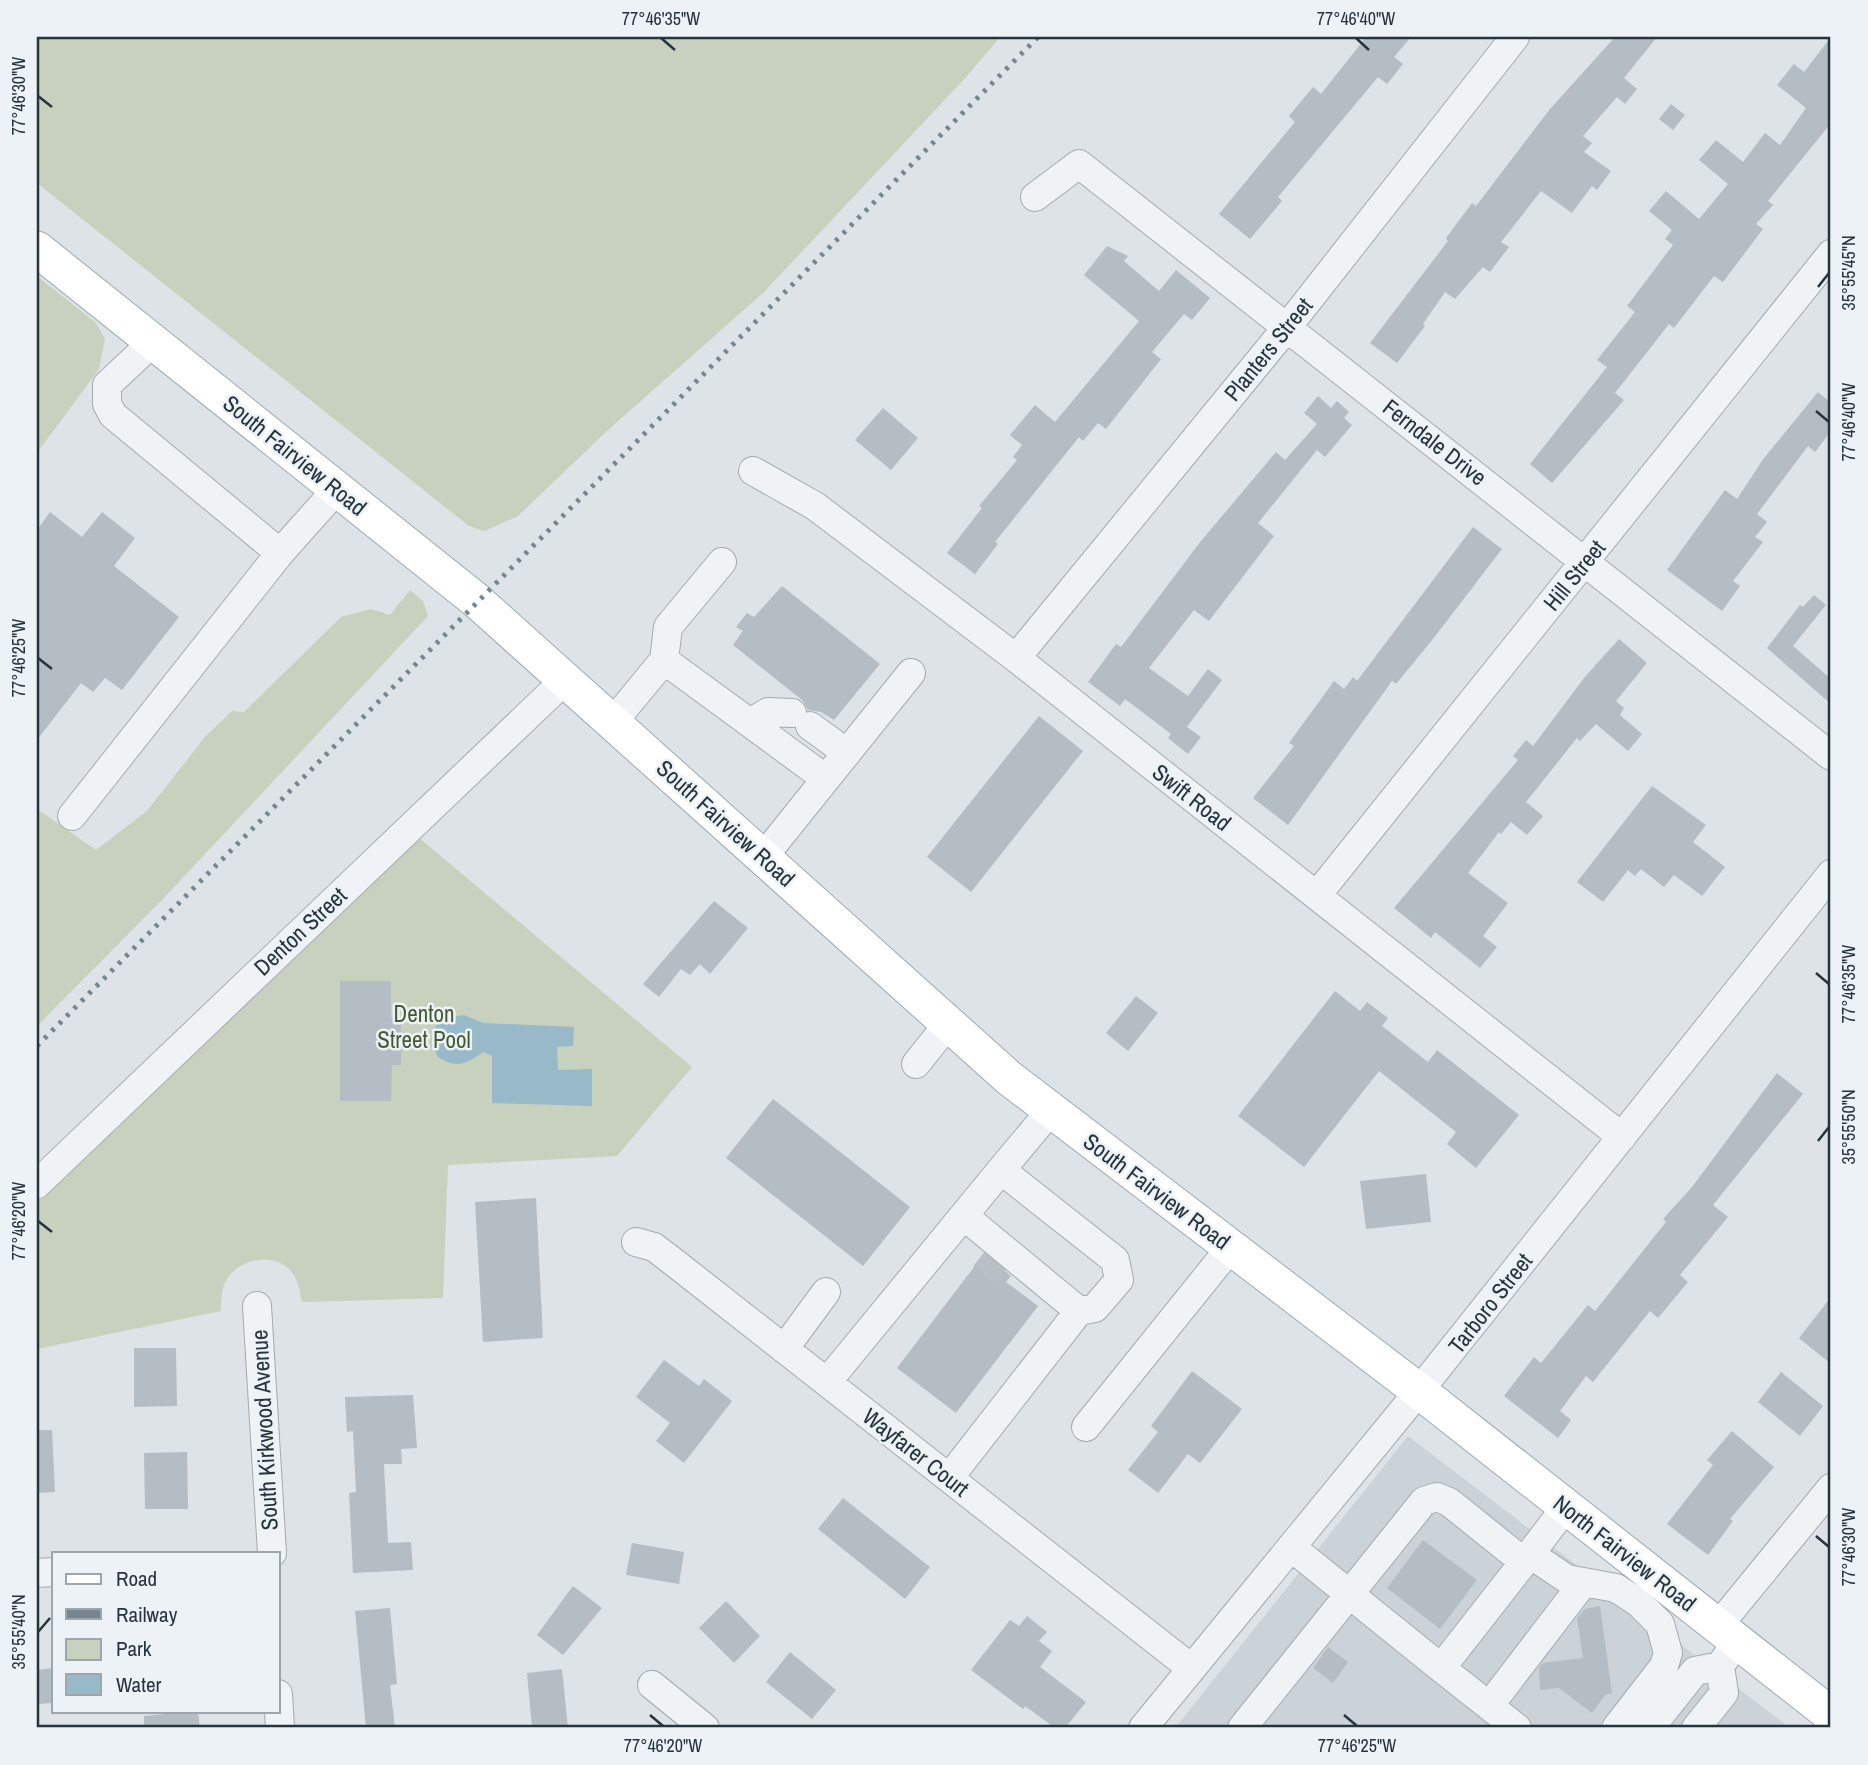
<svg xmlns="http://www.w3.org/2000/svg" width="1868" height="1765" font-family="'Archivo Narrow',sans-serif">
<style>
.built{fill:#cbd3d9}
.green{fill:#c7d1be}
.water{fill:#97b9c8}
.building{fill:#b4bdc4}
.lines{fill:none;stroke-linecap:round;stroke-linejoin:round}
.minor-tunnel{stroke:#b8c0c5;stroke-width:28;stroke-dasharray:28 14;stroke-linecap:butt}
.minor-casing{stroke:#a2abb1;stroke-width:30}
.major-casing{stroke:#9caab3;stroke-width:37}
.minor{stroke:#f0f3f6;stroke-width:28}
.major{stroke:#fff;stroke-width:35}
.rail{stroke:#768691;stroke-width:5;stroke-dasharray:3.5 7;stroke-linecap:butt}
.ticks{fill:none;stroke:#26343e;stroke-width:2.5}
.labels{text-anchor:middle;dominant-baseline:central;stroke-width:5;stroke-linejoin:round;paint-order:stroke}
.street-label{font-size:23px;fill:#26343e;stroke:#ecf2f5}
.park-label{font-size:23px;fill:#435a33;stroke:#ecf2f5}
.neatline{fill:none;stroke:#26343e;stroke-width:2.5}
.ticks-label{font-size:18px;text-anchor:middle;fill:#26343e}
</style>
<rect width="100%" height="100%" fill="#dde3e7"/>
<!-- built -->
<path class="built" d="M1408,1436L1790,1728H1175Z"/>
<!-- green -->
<path class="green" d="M37,37H1000L968,75L764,292L608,430L518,516L484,531L469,526L37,183Z
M37,276L95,322L105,339L99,369L37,453Z
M410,590L423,601L428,616L161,901L37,1026V809L96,850L147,811L205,737L232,711L244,712L341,617L371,609L390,615Z
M418,837L692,1067L617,1156L448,1165L443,1298L302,1302C300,1292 298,1279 291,1271C274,1252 240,1258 227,1279C221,1288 221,1300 221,1311L37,1349V1202Z"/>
<!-- water -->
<path class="water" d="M464,1015L483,1023L574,1027L573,1046L557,1047L558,1070L592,1069V1106L492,1103V1056L483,1052C467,1064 456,1069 438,1057C424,1030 437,1018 464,1015Z"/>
<!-- building -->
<path class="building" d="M1366,37H1411L1394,57L1403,64L1387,84L1378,77L1278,197L1282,201L1250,239L1219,214L1295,122L1289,116L1313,87L1321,94Z
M1615,37H1657L1624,78L1637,89L1625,104L1617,97L1583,136L1592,143L1584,152L1611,171L1597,190L1592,186L1572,213L1541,191L1501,242L1509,247L1490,272L1483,267L1455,299L1445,292L1423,324L1425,326L1397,363L1370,343L1448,241L1446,238L1472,203L1476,206L1550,109Z
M1831,37V123L1768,201L1773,205L1756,224L1763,229L1723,282L1714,276L1674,328L1669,324L1615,393L1624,400L1552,483L1530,464L1607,367L1597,360L1635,312L1627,306L1673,245L1665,239L1672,230L1649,211L1666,191L1699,219L1728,184L1699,160L1716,140L1743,162L1765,133L1780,145L1806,108L1777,85L1794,64L1804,72Z
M1671,104L1685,115L1673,130L1659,119Z
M1107,246L1128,256L1124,261L1159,291L1176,270L1210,298L1192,320L1184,314L1152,352L1161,359L1106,429L1098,423L1083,441L1079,437L995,542L998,544L975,574L947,553L982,508L979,506L1017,460L1013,457L1022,445L1010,435L1035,405L1055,422L1139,321L1084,275Z
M1818,392L1831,403V431L1815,452L1808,446L1757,514L1767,522L1755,537L1763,542L1733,581L1740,586L1722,611L1667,570L1725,490L1737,499L1764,458Z
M1318,396L1331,408L1337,401L1349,412L1344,418L1352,425L1325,457L1317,450L1258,523L1274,536L1209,621L1194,610L1149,668L1188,696L1208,669L1222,680L1187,727L1201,737L1188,754L1168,738L1171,734L1125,699L1120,706L1088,682L1116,644L1121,647L1201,541L1276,452L1285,460L1317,424L1304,413Z
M883,408L918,438L891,470L855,440Z
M50,512L82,537L102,512L135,538L114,566L179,617L122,690L105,678L93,692L81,683L37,740V530Z
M1473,527L1502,549L1433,639L1396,684L1392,681L1288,825L1253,798L1294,746L1289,743L1334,681L1344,689L1353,677L1357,681Z
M782,586L880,664L834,720L821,712L808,710L802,700L733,645L743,631L736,627L747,613L754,617Z
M1814,595L1826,605L1793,646L1831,679V704L1767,648L1800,605L1803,607Z
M1619,639L1647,663L1616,701L1624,708L1620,715L1642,734L1628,751L1596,724L1580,741L1577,738L1526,802L1543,816L1527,835L1511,822L1501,834L1499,832L1468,873L1508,903L1483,936L1497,947L1480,968L1435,932L1431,938L1394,908L1518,760L1513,756L1526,740L1533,746L1584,678Z
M1039,716L1083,751L971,892L927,857Z
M1652,786L1706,825L1693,842L1725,867L1702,896L1674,875L1664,887L1641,869L1635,876L1628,870L1603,902L1577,882Z
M714,901L748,928L710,974L700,964L690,975L681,969L659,997L643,984Z
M340,981H391V1018H401V1065H392L391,1101H340Z
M1335,991L1360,1011L1367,1002L1388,1018L1382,1026L1428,1062L1437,1050L1519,1115L1476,1168L1447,1144L1456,1132L1379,1071L1304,1167L1238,1116Z
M1136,996L1158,1013L1128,1051L1106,1033Z
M1777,1073L1803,1094L1713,1205L1728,1217L1680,1275L1688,1282L1658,1318L1650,1311L1593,1382L1586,1376L1560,1411L1571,1420L1558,1438L1504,1396L1534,1357L1541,1363L1588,1305L1595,1311L1666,1222L1663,1219L1692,1187Z
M773,1099L910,1207L863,1266L726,1158Z
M1426,1174L1431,1222L1366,1229L1360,1181Z
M536,1198L543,1338L483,1342L475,1202Z
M984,1254L1011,1276L1006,1282L1038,1306L956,1413L897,1368Z
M1831,1297V1364L1799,1338Z
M134,1348H176L177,1406L134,1407Z
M664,1360L699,1386L704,1379L732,1401L684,1463L656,1441L670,1423L636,1397Z
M1192,1371L1242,1409L1200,1463L1188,1454L1158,1493L1128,1470L1158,1432L1151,1426Z
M1781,1372L1823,1406L1800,1436L1758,1402Z
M413,1395L417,1448L401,1449L402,1464H384L388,1543L411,1542L413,1570L353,1573L349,1493L356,1492L353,1431L347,1432L345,1397Z
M37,1430H52L55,1492L37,1493Z
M1732,1431L1774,1467L1730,1519L1733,1521L1708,1555L1667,1524L1713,1465L1707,1460Z
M187,1452L188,1509H145L144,1453Z
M843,1498L930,1567L905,1599L818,1529Z
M1423,1540L1477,1580L1440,1629L1387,1588Z
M632,1543L684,1552L679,1584L626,1575Z
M573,1586L602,1608L563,1655L537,1635Z
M726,1601L760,1636L734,1663L699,1628Z
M1600,1606L1612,1693L1605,1695L1592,1713L1559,1688L1540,1690L1539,1667L1543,1663L1583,1658L1577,1618L1585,1609Z
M390,1608L397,1684L390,1685L395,1728H366L355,1611Z
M1027,1616L1047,1632L1039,1641L1052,1651L1040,1667L1086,1702L1065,1728H1055L1025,1706L1023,1709L971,1670L1010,1620L1019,1626Z
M1328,1647L1348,1662L1333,1683L1313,1668Z
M790,1652L836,1690L812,1719L766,1682Z
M54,1668V1703L37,1704V1670Z
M562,1669L568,1728H532L527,1673Z
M198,1711L200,1728H144V1716Z"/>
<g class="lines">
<!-- minor-tunnel -->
<path class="minor-tunnel" d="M982,1255L1010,1277"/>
<defs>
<path id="minor" d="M1035,197L1079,164L1831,756
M153,342L107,385V404L113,415L280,553L337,489
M753,471L815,506L1016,658L1622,1137
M1016,658L1288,326L1515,37
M664,660L826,779
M613,722L664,660L668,627L722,562
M750,723L768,712L792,713
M810,726L847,753
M72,816L280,553
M764,856L911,673
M1317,895L1831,254
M916,1064L948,1024
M1001,1170L1051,1110
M37,1184L565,680
M964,1216L1079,1311
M636,1242L654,1247L671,1260L1191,1668
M257,1306L272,1553
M784,1349L826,1292
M827,1382L1001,1170L1115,1260L1119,1280L1095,1308L1079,1311L949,1478
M1086,1427L1231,1247
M1291,1547L1441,1668
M1530,1554L1567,1579L1616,1588L1639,1603L1660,1624L1668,1653L1664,1666L1616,1728
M1524,1562L1566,1507
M37,1573L54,1572
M1718,1626L1831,1488
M652,1685L705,1728
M278,1694L280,1728
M1489,1706L1584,1582
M1143,1728L1419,1391L1831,874
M1242,1728L1424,1501L1437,1497L1449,1502L1524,1562L1441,1668L1517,1728
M1650,1728L1695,1671L1720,1666
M1696,1728L1724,1693L1720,1666L1737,1641"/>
<path id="major" d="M37,249L477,601L1009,1078L1419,1391L1831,1715"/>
</defs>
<!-- minor casing -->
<use href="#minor" class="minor-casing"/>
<!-- major casing -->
<use href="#major" class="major-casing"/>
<!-- minor -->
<use href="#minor" class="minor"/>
<!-- major -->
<use href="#major" class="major"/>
<!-- rail -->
<path class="rail" d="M37,1046L1038,37"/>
</g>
<!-- ticks -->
<path class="ticks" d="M661,38L675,50M1356,38L1369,50M38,96L52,107M1818,287L1829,273M1816,411L1829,422M38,658L52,669M1816,973L1829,984M1818,1141L1829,1127M38,1221L52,1232M1816,1536L1829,1547M38,1632L50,1618M650,1715L663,1726M1344,1715L1357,1726"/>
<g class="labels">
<!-- street labels -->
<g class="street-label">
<text transform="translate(1268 349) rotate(-51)">Planters Street</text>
<text transform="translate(1435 442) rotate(38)">Ferndale Drive</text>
<text transform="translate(295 455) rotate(39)">South Fairview Road</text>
<text transform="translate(1574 575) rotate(-51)">Hill Street</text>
<text transform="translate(1192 797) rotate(38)">Swift Road</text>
<text transform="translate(726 823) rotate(42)">South Fairview Road</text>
<text transform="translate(300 931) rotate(-43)">Denton Street</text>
<text transform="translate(1157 1191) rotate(37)">South Fairview Road</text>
<text transform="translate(1490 1303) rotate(-52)">Tarboro Street</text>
<text transform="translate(264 1430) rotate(-93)">South Kirkwood Avenue</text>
<text transform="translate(916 1452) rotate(38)">Wayfarer Court</text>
<text transform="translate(1625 1553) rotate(38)">North Fairview Road</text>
</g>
<!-- park labels -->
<g class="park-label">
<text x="424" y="1013">Denton<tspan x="424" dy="26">Street Pool</tspan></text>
</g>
</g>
<!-- border -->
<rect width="1868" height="1765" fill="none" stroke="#ecf2f5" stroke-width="77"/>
<!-- legend -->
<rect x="52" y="1552" width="228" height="161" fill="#ecf2f5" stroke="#9da6ac" stroke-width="2"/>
<rect x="66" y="1574" width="35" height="10" fill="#ffffff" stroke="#9da6ac" stroke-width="2"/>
<text x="116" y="1586" font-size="21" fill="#26343e">Road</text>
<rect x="66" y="1609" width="35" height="10" fill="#768691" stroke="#9da6ac" stroke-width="2"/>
<text x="116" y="1622" font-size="21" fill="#26343e">Railway</text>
<rect x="66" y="1639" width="35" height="21" fill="#c7d1be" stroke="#9da6ac" stroke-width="2"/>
<text x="116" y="1656" font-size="21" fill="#26343e">Park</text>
<rect x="66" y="1674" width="35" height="21" fill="#97b9c8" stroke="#9da6ac" stroke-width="2"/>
<text x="116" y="1692" font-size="21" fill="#26343e">Water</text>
<rect x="38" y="38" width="1791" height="1688" class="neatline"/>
<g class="ticks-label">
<text x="661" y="25">77°46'35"W</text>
<text x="1356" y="25">77°46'40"W</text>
<text transform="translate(19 96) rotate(-90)" y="6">77°46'30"W</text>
<text transform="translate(1849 273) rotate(-90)" y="6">35°55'45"N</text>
<text transform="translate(1849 422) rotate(-90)" y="6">77°46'40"W</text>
<text transform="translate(19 658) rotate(-90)" y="6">77°46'25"W</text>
<text transform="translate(1849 984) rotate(-90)" y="6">77°46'35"W</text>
<text transform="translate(1849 1127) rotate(-90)" y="6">35°55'50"N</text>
<text transform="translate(19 1221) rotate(-90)" y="6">77°46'20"W</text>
<text transform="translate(1849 1547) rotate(-90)" y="6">77°46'30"W</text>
<text transform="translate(19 1632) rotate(-90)" y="6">35°55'40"N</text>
<text x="663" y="1752">77°46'20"W</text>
<text x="1357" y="1752">77°46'25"W</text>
</g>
</svg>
